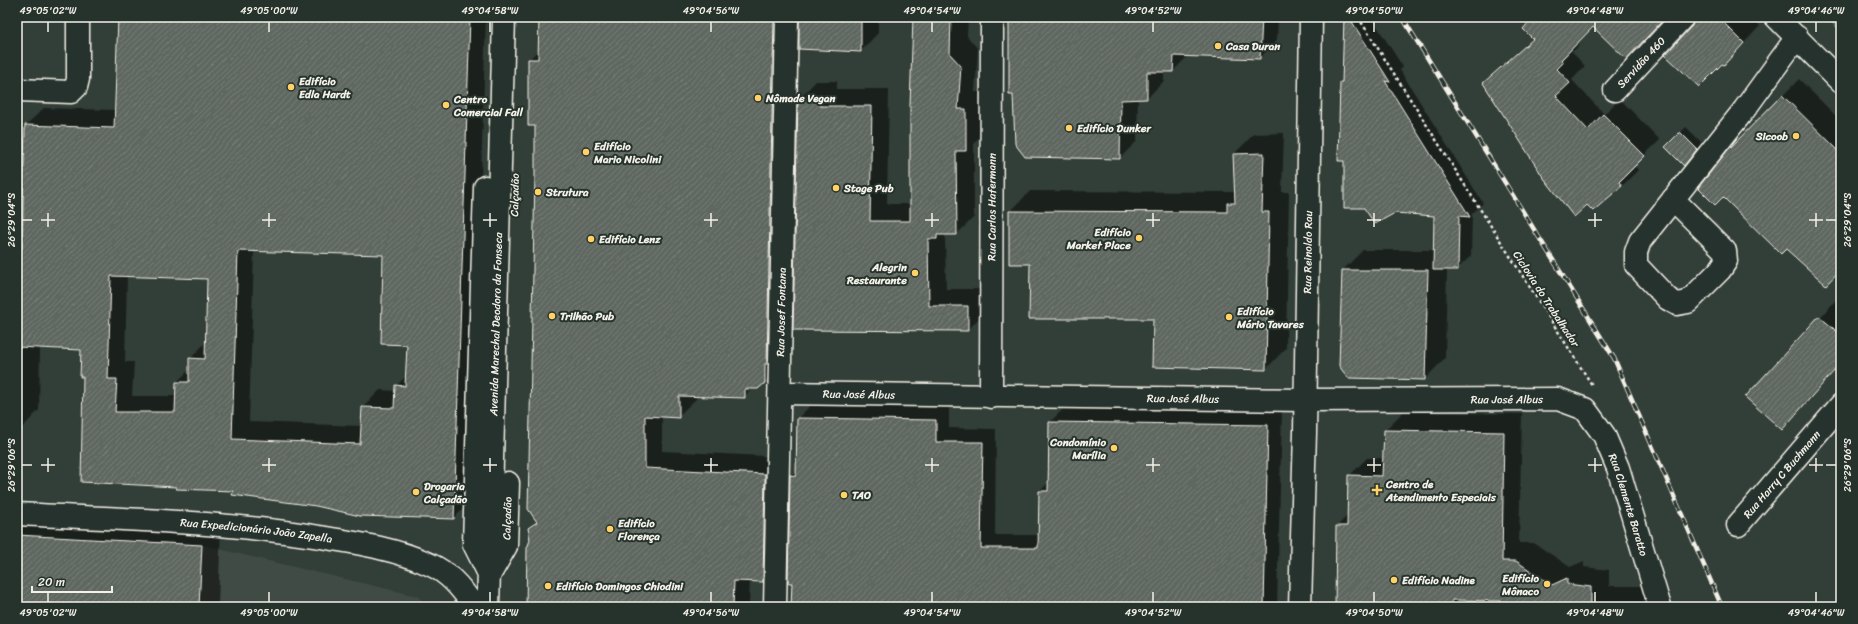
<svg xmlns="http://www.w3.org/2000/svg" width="1858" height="624" font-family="Sriracha,sans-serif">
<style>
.built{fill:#404b44}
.green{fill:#4c564f;stroke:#a0a49c}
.shadow{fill:#0007;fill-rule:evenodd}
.building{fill:url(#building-hatch);stroke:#f4f1e8;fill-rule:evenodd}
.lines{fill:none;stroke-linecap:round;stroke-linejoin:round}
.minor-casing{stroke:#f4f1e8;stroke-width:25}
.major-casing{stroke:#f4f1e8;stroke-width:25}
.highway-casing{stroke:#f4f1e8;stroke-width:25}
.path{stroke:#f4f1e8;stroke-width:2.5;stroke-dasharray:3 3;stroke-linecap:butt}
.minor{stroke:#26332d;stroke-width:22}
.major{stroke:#26332d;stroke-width:22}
.highway{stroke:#26332d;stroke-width:22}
.rail-casing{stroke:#f4f1e8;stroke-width:4.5}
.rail{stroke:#26332d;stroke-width:3;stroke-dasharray:9;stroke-linecap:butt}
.ticks{fill:none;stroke:#f4f1e8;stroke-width:1.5}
.poi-dot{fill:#ffd166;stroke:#26332d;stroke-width:1.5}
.labels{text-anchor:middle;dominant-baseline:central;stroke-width:4;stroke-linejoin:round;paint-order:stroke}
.poi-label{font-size:11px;font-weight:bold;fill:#f4f1e8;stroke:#26332d;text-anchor:start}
.street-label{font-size:11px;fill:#f4f1e8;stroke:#26332d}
.neatline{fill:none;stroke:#f4f1e8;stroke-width:1.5}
.ticks-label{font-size:10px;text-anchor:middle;fill:#f4f1e8}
</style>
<defs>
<pattern id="building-hatch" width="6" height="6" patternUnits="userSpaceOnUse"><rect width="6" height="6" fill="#5f6861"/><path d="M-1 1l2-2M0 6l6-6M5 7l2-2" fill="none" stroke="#777e78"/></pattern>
</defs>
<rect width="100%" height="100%" fill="#323e38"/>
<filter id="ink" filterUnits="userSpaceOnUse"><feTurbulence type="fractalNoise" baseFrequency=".025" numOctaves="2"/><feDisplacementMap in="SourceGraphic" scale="8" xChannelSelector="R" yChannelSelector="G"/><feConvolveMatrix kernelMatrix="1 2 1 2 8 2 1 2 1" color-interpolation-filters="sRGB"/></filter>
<g filter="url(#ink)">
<!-- built -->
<path class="built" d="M17,538L202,545L417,596L429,607H17Z"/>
<!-- green -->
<path class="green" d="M1826,17H1841V31Z"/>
<!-- shadow -->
<path class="shadow" d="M119,17H486L471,501L454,518L316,506L234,490L177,486L84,376L82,349L40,347L39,410L22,428H17V224H23L26,125L44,108L116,110ZM254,250L384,254L408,344L407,375L396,386V391L380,390L363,407L362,426L249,422ZM127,276L208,278L206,342L190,359V369L177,382L176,396H132L134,362H125Z
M541,17H791L782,364L758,388H753L744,397L696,395V399L678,416H662V451L782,457L780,564L763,581L750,580L749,607H527L531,540L529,529L537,520L536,125L529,60L539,49Z
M800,17H878V33L861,51Z
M912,17H968L967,36L978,49L975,92H983V133L974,143V217L957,234H945L946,289H985V312L968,330L794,329L799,99L816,81H837V89H889L887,204H911Z
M1010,17H1278L1277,40L1260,58L1188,56L1173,71H1164V81L1147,98H1138L1137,141L1120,158Z
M1345,17H1371L1403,67L1400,70L1483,203L1472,214L1471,256L1457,269H1447L1445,358L1425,379L1340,366L1343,270L1363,250H1434L1435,216L1345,160L1341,82L1343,80Z
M1535,17H1665L1593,26L1576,44L1579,46L1572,52L1585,66L1572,80L1604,114L1620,99L1660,140L1634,165L1638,170L1622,186L1593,209L1484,83L1533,38Z
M1696,17H1750L1760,26L1724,64L1693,26Z
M1799,79L1841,121V269L1826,284L1728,152Z
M1686,127L1702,143L1689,159L1666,147Z
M1284,133L1282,192H1289L1286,348L1266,369L1031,263L1010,212L1030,191L1235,192L1234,154L1254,134Z
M1836,300L1841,305V364L1782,428L1747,397Z
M811,405L949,407V428L996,429L995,535H1039L1040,491L1049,482L1050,422L1064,408L1282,412L1277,607H792L793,583L791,476L797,470L798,418Z
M1403,412L1522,414L1519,543H1534L1570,567L1584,561V567L1609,570V586H1659L1667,607H1336L1337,526L1348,515L1349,476L1367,458H1384L1385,430Z
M17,514L221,525L218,607H17Z"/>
<!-- building -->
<path class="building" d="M118,17H470L454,519L360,516L316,506L232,495L233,491L176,489V487L81,482L83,377H80L81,350L17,347V249H22L25,125L114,128ZM238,251L383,255L381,344L407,345L405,386L395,385L394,408L362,407L360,444L232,439ZM111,276L207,279L205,359L189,358V382H176L175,412H115L117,379H108Z
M539,17H774L767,364H765V383L758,389H745V398L679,396V418L645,416V468L765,474L763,582L734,581L733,607H526L527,548L530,540L528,528L537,522L528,509L535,175V126H528V59H538Z
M799,17H861V52L799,49Z
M913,17H951L950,54L961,66L958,109H966V151H956L957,235H937V239H928L929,306H968V331L793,330L798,98H820V106H872L870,221H910V106Z
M1009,17H1262L1260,59L1174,56L1173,72H1147V99L1121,100L1120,159L1025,157L1015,144L1013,95H1009Z
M1344,17H1349L1390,82L1385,81L1470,217L1459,216L1458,270H1433L1434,216L1395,213L1375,224L1364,208H1344V161H1338L1340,82H1342Z
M1533,17H1666L1626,59L1593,27L1561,60L1563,63L1557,69L1570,83L1556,96L1588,130L1603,114L1645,156L1619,182L1622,186L1593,211L1587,205L1574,217L1543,177L1483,83L1533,39L1523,29Z
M1695,17H1718L1744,43L1724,65L1722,64L1699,87L1665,55L1692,26Z
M1782,95L1841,153V269L1826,285L1786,249L1781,254L1723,197L1715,205L1698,188L1727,151Z
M1680,132L1697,149L1684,166L1665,147Z
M1264,153L1262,212H1269L1266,370L1152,367L1153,319H1029L1030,264H1009V211L1227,212V203H1235L1233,154Z
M1342,270H1428L1425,380L1348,378L1339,366Z
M1819,316L1841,335V363L1782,430L1745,397Z
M797,418L936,420V442H983L981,548H1038L1039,491H1048L1049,422L1268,425L1264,607H791L792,583H788L790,475L796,476Z
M1384,430L1504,432L1502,561H1516L1552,585L1567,578V584L1591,587V607H1501V601L1452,600V607H1335L1336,526H1347L1348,475L1382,476Z
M17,535L202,545L199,607H17Z"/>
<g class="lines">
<defs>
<g id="minor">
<path d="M17,90L71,92L76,87L78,79V17"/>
<path id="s1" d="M1615,90L1683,17"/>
<path d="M485,187L474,544L488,572"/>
<path d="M1673,199L1725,251L1726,261L1720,270L1688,302L1677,304L1668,299L1636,265V252L1640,241L1744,110L1797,37"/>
<path id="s2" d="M780,393L1305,400L1558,399L1585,409L1604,435L1618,468L1660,607"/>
<path id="s3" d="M991,397L992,17"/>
<path id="s4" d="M1738,525L1841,405"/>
<path id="s5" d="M490,574L506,546L508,483"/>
<path id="s6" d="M488,607L504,17"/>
<path id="s7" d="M775,607L787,17"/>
</g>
<g id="major">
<path id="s8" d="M17,514C118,519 220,521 320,537C357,543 397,549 431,565C449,573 464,591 474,607"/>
<path id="s9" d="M1300,607L1305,432L1311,17"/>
</g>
<path id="highway" d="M1776,17L1841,82"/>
</defs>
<!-- minor casing -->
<use href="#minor" class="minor-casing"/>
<!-- major casing -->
<use href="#major" class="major-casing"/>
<!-- highway casing -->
<use href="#highway" class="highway-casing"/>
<!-- path -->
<path class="path" d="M1358,17L1592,385"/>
<!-- minor -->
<use href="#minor" class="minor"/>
<!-- major -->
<use href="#major" class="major"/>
<!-- highway -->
<use href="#highway" class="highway"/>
<defs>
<path id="rail" d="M1402,17L1614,358L1722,607"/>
</defs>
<!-- rail casing -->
<use href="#rail" class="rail-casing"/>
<!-- rail -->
<use href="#rail" class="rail"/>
</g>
</g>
<!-- ticks -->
<path class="ticks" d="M48,22V32M269,22V32M490,22V32M711,22V32M932,22V32M1153,22V32M1374,22V32M1595,22V32M1816,22V32M48,213V227M269,213V227M490,213V227M711,213V227M932,213V227M1153,213V227M1374,213V227M1595,213V227M1816,213V227M22,220H32M41,220H55M262,220H276M483,220H497M704,220H718M925,220H939M1146,220H1160M1367,220H1381M1588,220H1602M1809,220H1823M1826,220H1836M48,458V472M269,458V472M490,458V472M711,458V472M932,458V472M1153,458V472M1374,458V472M1595,458V472M1816,458V472M22,465H32M41,465H55M262,465H276M483,465H497M704,465H718M925,465H939M1146,465H1160M1367,465H1381M1588,465H1602M1809,465H1823M1826,465H1836M48,592V602M269,592V602M490,592V602M711,592V602M932,592V602M1153,592V602M1374,592V602M1595,592V602M1816,592V602"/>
<!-- markers -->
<g class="poi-dot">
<circle cx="1218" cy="46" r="4"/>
<circle cx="291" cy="87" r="4"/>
<circle cx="758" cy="98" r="4"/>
<circle cx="446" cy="105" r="4"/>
<circle cx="1069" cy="128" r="4"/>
<circle cx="1796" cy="136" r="4"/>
<circle cx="586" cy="152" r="4"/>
<circle cx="836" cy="188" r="4"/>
<circle cx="538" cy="192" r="4"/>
<circle cx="1139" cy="238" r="4"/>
<circle cx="591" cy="239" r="4"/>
<circle cx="915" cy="273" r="4"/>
<circle cx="552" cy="316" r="4"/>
<circle cx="1229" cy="317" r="4"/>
<circle cx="1114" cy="448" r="4"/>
<path d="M1375 484h4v4h4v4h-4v4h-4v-4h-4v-4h4z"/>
<circle cx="416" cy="492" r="4"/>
<circle cx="844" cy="495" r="4"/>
<circle cx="610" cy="529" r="4"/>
<circle cx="1394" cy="580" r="4"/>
<circle cx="1547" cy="584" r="4"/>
<circle cx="548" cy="586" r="4"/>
</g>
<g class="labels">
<!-- poi labels -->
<g class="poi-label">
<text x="1226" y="46">Casa Duran</text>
<text x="299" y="81">Edifício<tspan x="299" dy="13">Edla Hardt</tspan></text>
<text x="766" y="98">Nômade Vegan</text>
<text x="454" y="99">Centro<tspan x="454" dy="13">Comercial Fall</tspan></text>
<text x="1077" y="128">Edifício Dunker</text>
<text x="1788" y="136" text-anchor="end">Sicoob</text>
<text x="594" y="146">Edifício<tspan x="594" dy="13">Mario Nicolini</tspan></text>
<text x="844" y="188">Stage Pub</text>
<text x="546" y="192">Strutura</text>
<text x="1131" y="232" text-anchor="end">Edifício<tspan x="1131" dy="13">Market Place</tspan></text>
<text x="599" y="239">Edifício Lenz</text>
<text x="907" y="267" text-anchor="end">Alegrin<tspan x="907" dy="13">Restaurante</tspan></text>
<text x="1237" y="311">Edifício<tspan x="1237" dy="13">Mário Tavares</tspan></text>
<text x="560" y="316">Trilhão Pub</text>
<text x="1106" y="442" text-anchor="end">Condomínio<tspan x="1106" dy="13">Marília</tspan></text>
<text x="1386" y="484">Centro de<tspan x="1386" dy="13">Atendimento Especiais</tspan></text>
<text x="424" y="486">Drogaria<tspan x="424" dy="13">Calçadão</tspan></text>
<text x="852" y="495">TAO</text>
<text x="618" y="523">Edifício<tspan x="618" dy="13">Florença</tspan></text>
<text x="1539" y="578" text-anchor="end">Edifício<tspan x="1539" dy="13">Mônaco</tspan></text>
<text x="1402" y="580">Edifício Nadine</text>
<text x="556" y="586">Edifício Domingos Chiodini</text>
</g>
<!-- street labels -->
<g class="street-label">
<text stroke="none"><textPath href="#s1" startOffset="38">Servidão 460</textPath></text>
<text transform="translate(515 195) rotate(-89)">Calçadão</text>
<text stroke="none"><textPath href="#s3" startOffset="190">Rua Carlos Hafermann</textPath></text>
<text stroke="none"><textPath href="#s9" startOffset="355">Rua Reinoldo Rau</textPath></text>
<text transform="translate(1546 299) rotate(57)">Ciclovia do Trabalhador</text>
<text stroke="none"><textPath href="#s7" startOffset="295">Rua Josef Fontana</textPath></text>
<text stroke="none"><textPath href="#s6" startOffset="283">Avenida Marechal Deodoro da Fonseca</textPath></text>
<text stroke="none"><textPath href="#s2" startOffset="79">Rua José Albus</textPath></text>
<text stroke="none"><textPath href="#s2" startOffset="403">Rua José Albus</textPath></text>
<text stroke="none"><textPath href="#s2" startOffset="727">Rua José Albus</textPath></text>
<text stroke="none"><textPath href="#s4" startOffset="67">Rua Harry C Buchmann</textPath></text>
<text stroke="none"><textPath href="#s2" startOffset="913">Rua Clemente Baratto</textPath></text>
<text stroke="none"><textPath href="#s5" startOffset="60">Calçadão</textPath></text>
<text stroke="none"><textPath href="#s8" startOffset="240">Rua Expedicionário João Zapella</textPath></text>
</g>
</g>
<!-- margin -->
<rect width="1858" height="624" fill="none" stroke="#26332d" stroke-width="44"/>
<!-- scale -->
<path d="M32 586v6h80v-6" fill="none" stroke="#f4f1e8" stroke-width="2"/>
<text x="38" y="586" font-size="12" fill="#f4f1e8" stroke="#26332d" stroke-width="3" paint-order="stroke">20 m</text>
<rect x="22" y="22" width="1814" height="580" class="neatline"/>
<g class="ticks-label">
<text x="48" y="14">49°05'02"W</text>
<text x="269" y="14">49°05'00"W</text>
<text x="490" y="14">49°04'58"W</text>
<text x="711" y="14">49°04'56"W</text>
<text x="932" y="14">49°04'54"W</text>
<text x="1153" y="14">49°04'52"W</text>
<text x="1374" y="14">49°04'50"W</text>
<text x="1595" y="14">49°04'48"W</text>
<text x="1816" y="14">49°04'46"W</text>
<text transform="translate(11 220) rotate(-90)" y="4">26°29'04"S</text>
<text transform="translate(1847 220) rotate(-90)" y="4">26°29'04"S</text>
<text transform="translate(11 465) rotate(-90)" y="4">26°29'06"S</text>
<text transform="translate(1847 465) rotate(-90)" y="4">26°29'06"S</text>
<text x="48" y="616">49°05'02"W</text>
<text x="269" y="616">49°05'00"W</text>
<text x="490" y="616">49°04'58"W</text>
<text x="711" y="616">49°04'56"W</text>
<text x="932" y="616">49°04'54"W</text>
<text x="1153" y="616">49°04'52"W</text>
<text x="1374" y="616">49°04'50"W</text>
<text x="1595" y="616">49°04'48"W</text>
<text x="1816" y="616">49°04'46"W</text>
</g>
</svg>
